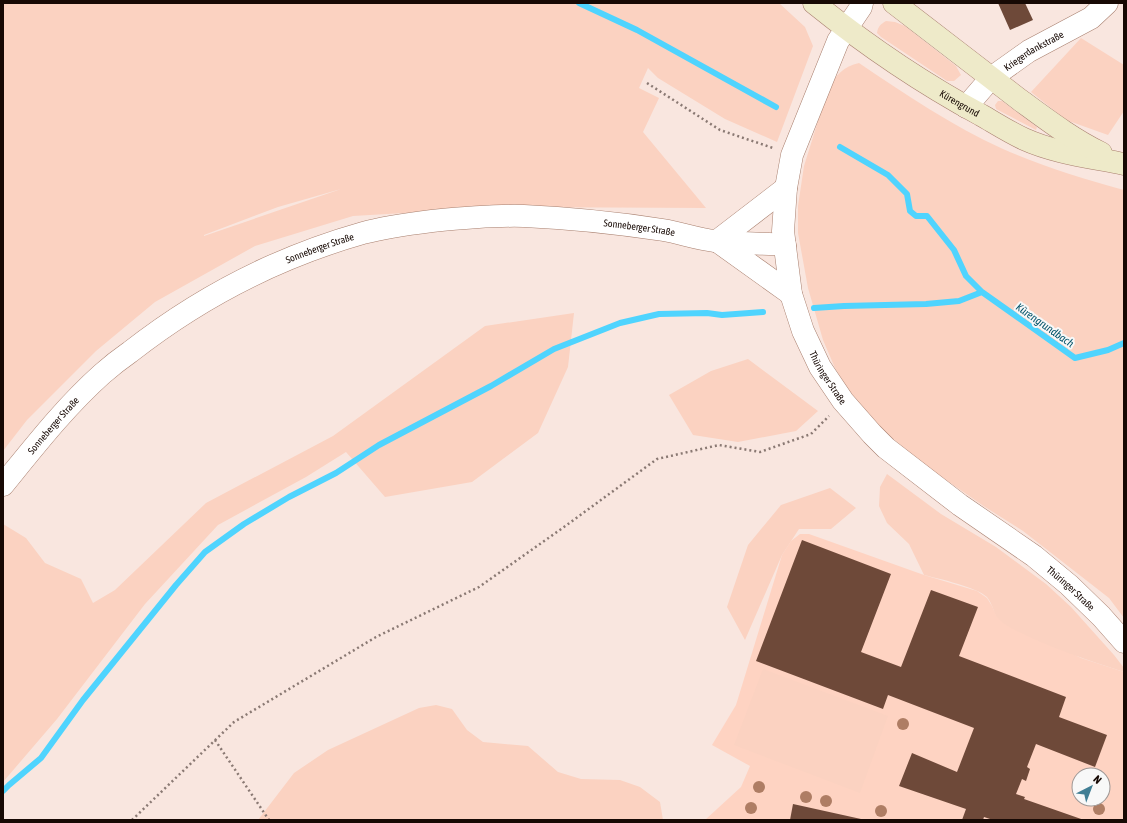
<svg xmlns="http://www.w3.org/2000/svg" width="1127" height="823" font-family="'Asap Condensed',sans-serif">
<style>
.built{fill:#fed3c2;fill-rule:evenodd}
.green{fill:#fbd2c1;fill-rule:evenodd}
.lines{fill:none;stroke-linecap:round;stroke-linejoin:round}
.stream{stroke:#4fd4fe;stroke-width:6}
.building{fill:#6e4939}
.street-casing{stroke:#a87f6e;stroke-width:23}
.secondary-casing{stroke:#a87f6e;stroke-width:23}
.path{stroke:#8a7973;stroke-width:2.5;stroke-dasharray:2 3;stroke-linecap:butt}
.street{stroke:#fff;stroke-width:22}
.secondary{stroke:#eeeac9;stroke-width:22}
.tree{fill:#ae7d64}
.labels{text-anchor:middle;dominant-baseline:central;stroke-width:4;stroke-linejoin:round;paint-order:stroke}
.street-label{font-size:10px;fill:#170904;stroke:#f8f8f8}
.water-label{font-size:11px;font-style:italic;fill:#015268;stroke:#f8f8f8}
</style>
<rect width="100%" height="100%" fill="#f9e6df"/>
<!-- built -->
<path class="built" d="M800,534H809L924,575L977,591L987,598L992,606L996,615L1081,658L1124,672V820H705L741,787L750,766L712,745L736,705L782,555L791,541ZM1079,775H1103V799H1079Z"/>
<!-- green -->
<path class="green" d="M3,3H779L805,27L813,46L777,142L725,119L658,78L648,68L639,88L659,98L643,132L706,208L508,207L353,216L255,246L155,302L96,351L27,420L3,451ZM341,189L204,236V235L278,207Z
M886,21L895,22L905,26L956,66L961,75L954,81H947L881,37L877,33C878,26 881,24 886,21Z
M1081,38L1124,65V111L1108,135L1066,120L1031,92Z
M859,63C905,94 952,126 1003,149C1042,166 1083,179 1124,190V618L1109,598L1023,531L985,507L926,466L873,422L855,401L835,368L823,340L808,288L798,233V206L804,166L828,89C835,76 844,66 859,63Z
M998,101H1002L1037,127L1036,130L996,109L995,105Z
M574,313L568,367L538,433L472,482L385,497L346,452L306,477L218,525L145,604L57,719L3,782V524L26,538L45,563L81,579L93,603L115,590L206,503L333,436L485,326Z
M748,359L818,411L796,431L738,442L693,435L669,395L711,371Z
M887,474L941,514L996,547L1046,584L1071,607L1114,655L1124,668V672C1087,660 1047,647 1013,629C1007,626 998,620 995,614C993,608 991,602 987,597C976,587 940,579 924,575L909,544L887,523L879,506L880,487Z
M830,488L856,508L831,529H799L782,555L745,640L727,607L748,545L781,505Z
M763,669L888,716L860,793L734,745Z
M436,705L452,709L467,730L483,742L528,746L558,772L581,779L620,780L640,787L660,802L663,820H258L294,773L328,750L419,708Z"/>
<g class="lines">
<!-- stream -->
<path class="stream" d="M579,3L637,30L776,107
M840,147L888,175L907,194L910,211L916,216H927L954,250L966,276L982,292L1075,358L1108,350L1124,343
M814,308L844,306L926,304L959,301L982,292
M3,791L9,785L41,758L83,700L176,585L205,552L244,524L289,497L336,473L379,445L491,386L554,349L620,323L659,314L707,313L722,315L763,312"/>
</g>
<!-- building -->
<path class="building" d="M998,3H1025L1033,20L1010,30Z
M802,540L891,574L861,652L901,667L931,590L978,607L959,656L1066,697L1059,717L1107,735L1095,767L1036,744L1027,767L1030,769L1026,781L1022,779L1016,794L1025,797L1024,799L1084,820H993L984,817L983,820H962L966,809L899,786L912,753L957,772L974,728L888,695L883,709L756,661Z
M793,804L861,819V820H790Z"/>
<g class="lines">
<defs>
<g id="street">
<path id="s1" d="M862,3L861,7L838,41L792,155L786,188L783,231L791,294L803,331L820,367L843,401L872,434L886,448L960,505L1034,556L1069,585L1101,616L1124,642"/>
<path id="s2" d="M966,107L991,78L1029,51L1091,18L1107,3"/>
<path d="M717,241L791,294"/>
<path d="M717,241L786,188"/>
<path id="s3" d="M3,485C34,447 65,407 102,374C111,366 120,359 130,352C199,298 278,257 363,233C385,227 408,224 432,221C462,218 493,215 524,216C570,218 617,223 663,230C681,233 697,239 715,241C738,244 762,243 785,245"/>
</g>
<g id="secondary">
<path id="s4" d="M814,3C866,45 922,83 981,115C995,123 1009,132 1024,139C1055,153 1090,157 1124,164"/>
<path d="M894,3C936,35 978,68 1020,100C1046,119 1072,139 1101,153"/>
</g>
</defs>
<!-- street casing -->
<use href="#street" class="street-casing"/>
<!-- secondary casing -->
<use href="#secondary" class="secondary-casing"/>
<!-- path -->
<path class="path" d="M647,83L720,130L773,148
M215,740L269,820
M132,820L234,722L376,637L479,587L564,527L657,459L719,445L760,452L811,434L829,416"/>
<!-- street -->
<use href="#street" class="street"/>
<!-- secondary -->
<use href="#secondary" class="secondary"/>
</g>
<!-- trees -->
<g class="tree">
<circle cx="903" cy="724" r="6"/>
<circle cx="759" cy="787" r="6"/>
<circle cx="806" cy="797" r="6"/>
<circle cx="826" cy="801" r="6"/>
<circle cx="751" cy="808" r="6"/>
<circle cx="1099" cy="809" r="6"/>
<circle cx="881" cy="811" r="6"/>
</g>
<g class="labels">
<!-- street labels -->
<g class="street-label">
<text stroke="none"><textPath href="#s2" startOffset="89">Kriegerdankstraße</textPath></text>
<text stroke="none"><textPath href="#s4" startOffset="177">Kürengrund</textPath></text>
<text stroke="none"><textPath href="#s3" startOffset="726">Sonneberger Straße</textPath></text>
<text stroke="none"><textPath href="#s3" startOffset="402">Sonneberger Straße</textPath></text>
<text stroke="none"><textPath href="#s1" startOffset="400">Thüringer Straße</textPath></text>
<text stroke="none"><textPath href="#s3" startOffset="78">Sonneberger Straße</textPath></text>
<text stroke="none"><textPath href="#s1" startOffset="724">Thüringer Straße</textPath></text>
</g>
<!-- water labels -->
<g class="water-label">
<text transform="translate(1045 325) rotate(35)">Kürengrundbach</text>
</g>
</g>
<!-- border -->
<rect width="1127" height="823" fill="none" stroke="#170904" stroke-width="8"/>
<!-- north arrow -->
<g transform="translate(1091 787) rotate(42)"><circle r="19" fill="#f8f8f8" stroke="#9e9896"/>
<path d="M0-3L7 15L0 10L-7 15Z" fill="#417e94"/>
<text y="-6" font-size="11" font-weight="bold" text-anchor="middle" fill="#170904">N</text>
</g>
</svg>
